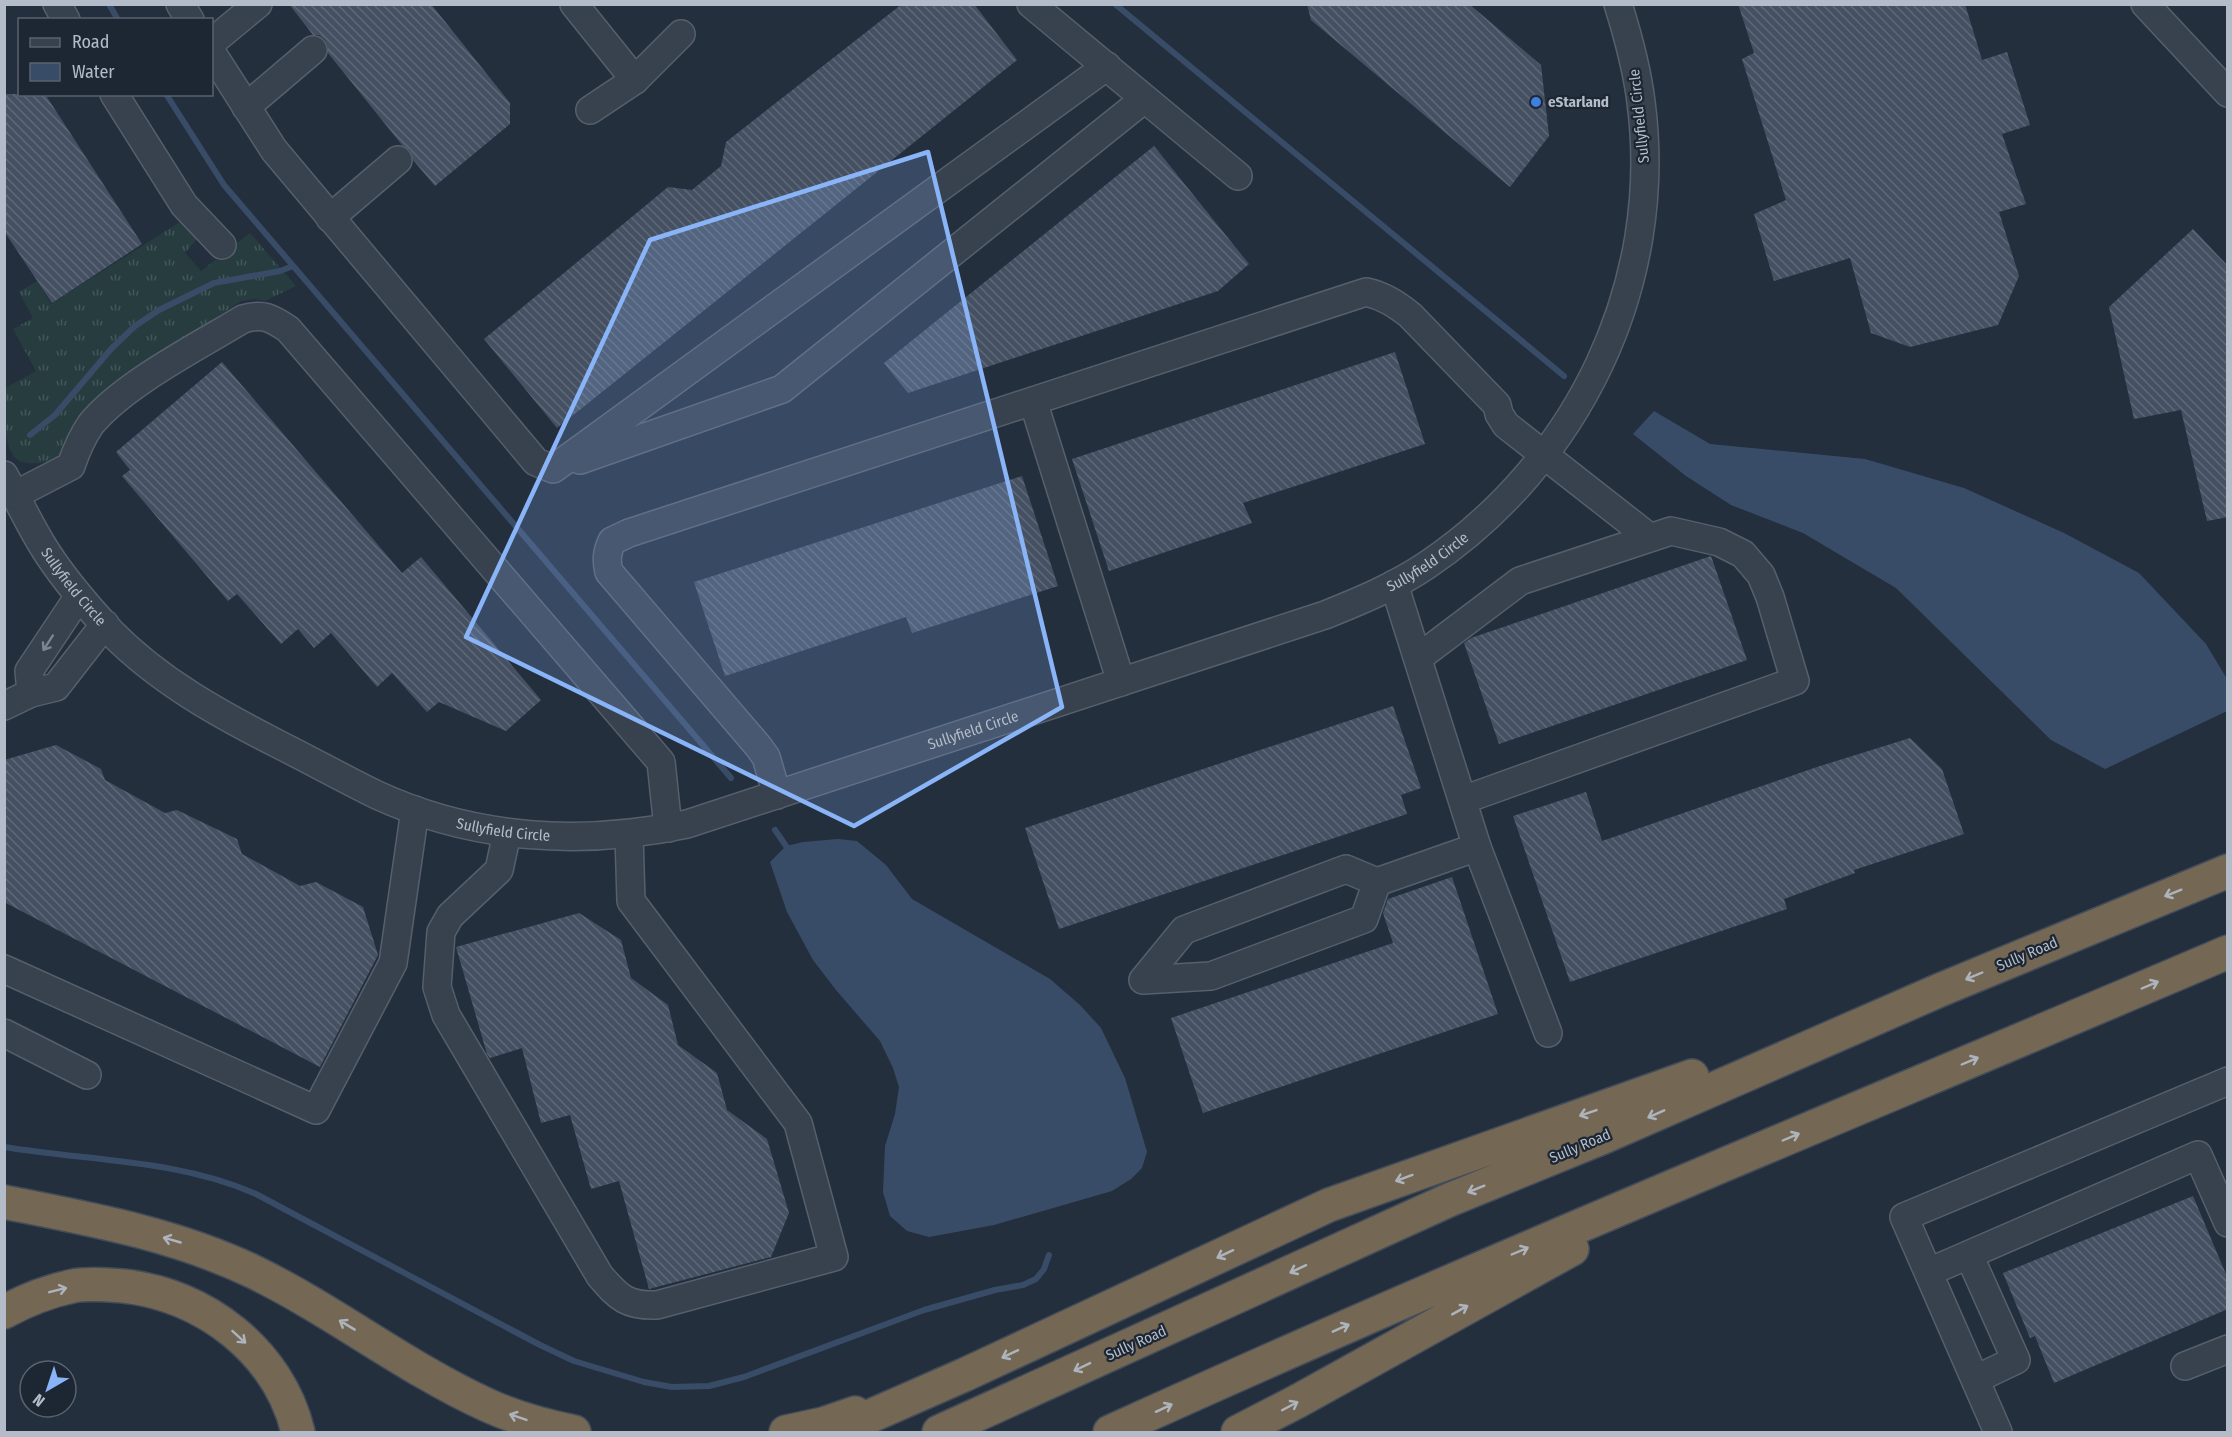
<svg xmlns="http://www.w3.org/2000/svg" width="2232" height="1437" font-family="'Fira Sans Condensed',sans-serif">
<style>
.grass{fill:url(#grass-tufts)}
.water{fill:#394c67}
.lines{fill:none;stroke-linecap:round;stroke-linejoin:round}
.stream{stroke:#394c67;stroke-width:6}
.building{fill:url(#building-back-hatch)}
.minor-casing{stroke:#565f6c;stroke-width:30}
.highway-casing{stroke:#434c59;stroke-width:36}
.minor{stroke:#38414e;stroke-width:27}
.highway{stroke:#746855;stroke-width:33}
.oneway{stroke:#7c8592}
.oneway2{stroke:#aeb4bd}
.marked{fill:#8ab4f8;fill-opacity:0.2;stroke:#8ab4f8;stroke-width:4.5;stroke-linejoin:round}
.shop-dot{fill:#3f7fe0;stroke:#1d2633;stroke-width:2}
.labels{text-anchor:middle;dominant-baseline:central;stroke-width:4.5;stroke-linejoin:round;paint-order:stroke}
.poi-label{font-size:15px;font-weight:bold;fill:#b4bcc9;stroke:#1d2633;text-anchor:start}
.street-label{font-size:15px;fill:#b4bcc9;stroke:#1d2633}
</style>
<defs>
<pattern id="grass-tufts" width="24" height="20" patternUnits="userSpaceOnUse" patternTransform="scale(1.5)"><rect width="24" height="20" fill="#263c3f"/><path d="M3 7l-1-3M5 7V3M7 7l1-3M15 17l-1-3M17 17v-4M19 17l1-3" fill="none" stroke="#435659"/></pattern>
<pattern id="building-back-hatch" width="6" height="6" patternUnits="userSpaceOnUse" patternTransform="scale(1.5)"><rect width="6" height="6" fill="#455162"/><path d="M-1 5l2 2M0 0l6 6M5-1l2 2" fill="none" stroke="#5d6877"/></pattern>
</defs>
<rect width="100%" height="100%" fill="#242f3e"/>
<!-- grass -->
<path class="grass" d="M183,220L197,239L185,253L201,271L250,233L296,286L265,301L255,299L241,301L116,385L68,448L56,461C46,462 33,465 23,462C1,457 5,407 4,389L36,371L13,329L33,318L19,292L37,281L51,304Z"/>
<!-- water -->
<path class="water" d="M1654,411L1710,444L1865,459L1964,488L2064,533L2139,573L2206,644L2227,679V711L2105,769L2051,740L1896,588L1803,533L1731,505L1686,476L1633,434Z
M838,839L857,841L886,865L912,899L1050,979L1080,1005L1101,1028L1125,1078L1147,1152L1142,1168L1131,1179L1112,1191L994,1225L929,1237L907,1231L890,1216L883,1192L885,1146L895,1114L899,1087L893,1068L880,1041L836,990L813,960L787,912L770,862L786,846L803,842Z"/>
<g class="lines">
<!-- stream -->
<path class="stream" d="M109,4L118,20
M1115,4L1564,376
M166,94L224,185L731,778
M30,435L55,415L111,349L135,326L159,310L214,283L280,271L293,266
M775,830L786,846
M4,1147C88,1161 177,1159 256,1194L540,1345L574,1361L644,1382L672,1387L709,1386L744,1377L924,1310L995,1290L1023,1285L1036,1279L1044,1269L1049,1255"/>
</g>
<!-- building -->
<path class="building" d="M289,4H431L510,103V124L435,186L413,160L410,150L402,145L328,53V47L325,40L319,35H313Z
M902,4H974L1017,60L557,428L484,339L668,187L692,190L721,166L726,142Z
M1307,4H1469L1541,65L1549,136L1510,187L1311,20Z
M1738,4H1965L1982,60L2007,52L2030,125L2002,134L2026,204L1999,212L2019,276L1998,325L1910,347L1871,333L1850,258L1774,281L1754,214L1786,200L1742,59L1754,53Z
M4,94H45L142,244L52,303L4,231Z
M1154,146L1249,264L1218,291L908,393L884,363Z
M2193,229L2228,266V517L2207,521L2181,410L2134,419L2109,307Z
M1395,352L1425,444L1243,503L1252,523L1109,571L1072,459Z
M222,362L402,573L421,557L541,700L506,731L439,702L427,712L392,673L377,687L331,633L314,648L298,629L281,644L237,594L228,601L122,476L130,470L116,452Z
M1022,476L1058,586L912,633L906,617L725,676L694,582Z
M1711,556L1747,660L1499,744L1464,643L1471,638Z
M1393,706L1421,788L1401,795L1407,814L1059,929L1025,828Z
M1910,738L1942,769L1964,834L1854,870L1855,873L1784,899L1787,909L1570,982L1513,816L1586,792L1602,841L1817,767Z
M56,745L101,769L105,780L165,813L177,810L237,839L242,854L300,886L316,882L363,907L378,955L320,1067L4,902V760Z
M1452,877L1498,1014L1203,1113L1171,1018L1393,943L1383,913L1388,899Z
M579,913L621,940L631,978L668,1005L678,1045L717,1073L727,1110L767,1139L789,1213L771,1257L649,1289L619,1181L591,1189L570,1115L541,1123L522,1048L490,1058L487,1054L456,947Z
M2193,1196L2228,1279V1309L2054,1383L2035,1336L2030,1338L2003,1273Z"/>
<g class="lines">
<defs>
<g id="minor">
<path d="M57,4L66,20"/>
<path d="M180,4L190,20"/>
<path d="M574,4L635,80"/>
<path d="M1031,4L1238,176"/>
<path d="M2145,4L2228,93"/>
<path d="M212,42L258,4"/>
<path d="M212,53L274,150L536,462L553,469L1107,66"/>
<path d="M114,94L184,205L222,245"/>
<path d="M246,107L313,50"/>
<path d="M590,110L635,80L681,34"/>
<path d="M330,218L398,160"/>
<path d="M1033,401L1121,682"/>
<path d="M580,460L782,389L1143,100"/>
<path id="s1" d="M4,475C17,498 28,521 41,543C60,575 86,605 111,632C159,681 219,714 280,745C312,761 344,779 377,795C475,840 582,846 687,824L1325,615C1360,601 1396,586 1427,565C1578,463 1665,284 1641,102C1637,69 1628,36 1618,4"/>
<path d="M15,495L71,466C76,451 82,437 91,424C124,384 197,347 243,319C264,313 271,318 288,329L661,762L668,828"/>
<path d="M1418,658L1520,581L1671,531L1719,542L1743,554L1761,575L1770,597L1795,681L1463,800"/>
<path d="M31,693L29,671L79,596"/>
<path d="M4,706L31,693L56,687L105,624"/>
<path d="M777,795L766,757L758,746L609,572C606,560 607,552 612,541L629,533L1366,292C1384,296 1396,304 1410,315L1497,405L1499,414L1506,425L1649,537"/>
<path d="M507,833L499,870L450,916L441,932L437,987L446,1015L600,1276C619,1298 627,1306 657,1305L834,1257L798,1123L631,901L629,834"/>
<path d="M1477,847L1548,1033"/>
<path d="M1377,882L1364,919L1211,976L1143,980L1184,930L1346,869L1377,882L1477,847L1394,584"/>
<path d="M4,969L316,1110L393,963L415,810"/>
<path d="M4,1033L87,1075"/>
<path d="M1969,1255L2016,1360L1976,1379"/>
<path d="M1929,1272L2198,1155L2228,1223"/>
<path d="M2185,1366L2228,1349"/>
<path d="M1998,1432L1904,1217L2228,1081"/>
</g>
<path id="highway" d="M4,1202C90,1219 175,1234 254,1272C334,1311 406,1368 487,1405C515,1418 545,1426 574,1432
M4,1312C26,1300 49,1291 73,1286C89,1283 107,1285 123,1286C204,1294 279,1352 298,1432
M786,1432L823,1424L855,1413
M834,1432L964,1375L1329,1205L1692,1076
M939,1432L1449,1200L1606,1136L1940,990L2228,871
M1110,1432C1479,1264 1855,1111 2228,952
M1238,1432L1298,1401L1572,1249"/>
</defs>
<!-- minor casing -->
<use href="#minor" class="minor-casing"/>
<!-- highway casing -->
<use href="#highway" class="highway-casing"/>
<!-- minor -->
<use href="#minor" class="minor"/>
<!-- highway -->
<use href="#highway" class="highway"/>
</g>
<!-- one-way arrows -->
<defs><path id="oneway-shaft" d="M-6 0H5M1.5-3L5.5 0L1.5 3" fill="none" stroke-width="1.6" stroke-linecap="round" stroke-linejoin="round" transform="scale(1.5)"/></defs>
<use class="oneway" href="#oneway-shaft" transform="translate(48 643) rotate(123)"/>
<g class="oneway2">
<use href="#oneway-shaft" transform="translate(2173 893) rotate(158)"/>
<use href="#oneway-shaft" transform="translate(1974 976) rotate(157)"/>
<use href="#oneway-shaft" transform="translate(2150 985) rotate(-23)"/>
<use href="#oneway-shaft" transform="translate(1970 1061) rotate(-23)"/>
<use href="#oneway-shaft" transform="translate(1588 1113) rotate(161)"/>
<use href="#oneway-shaft" transform="translate(1656 1114) rotate(156)"/>
<use href="#oneway-shaft" transform="translate(1791 1137) rotate(-23)"/>
<use href="#oneway-shaft" transform="translate(1404 1178) rotate(160)"/>
<use href="#oneway-shaft" transform="translate(1476 1189) rotate(158)"/>
<use href="#oneway-shaft" transform="translate(172 1240) rotate(-164)"/>
<use href="#oneway-shaft" transform="translate(1520 1251) rotate(-23)"/>
<use href="#oneway-shaft" transform="translate(1225 1254) rotate(155)"/>
<use href="#oneway-shaft" transform="translate(1298 1269) rotate(155)"/>
<use href="#oneway-shaft" transform="translate(58 1290) rotate(-14)"/>
<use href="#oneway-shaft" transform="translate(1460 1310) rotate(-29)"/>
<use href="#oneway-shaft" transform="translate(347 1325) rotate(-149)"/>
<use href="#oneway-shaft" transform="translate(1341 1328) rotate(-24)"/>
<use href="#oneway-shaft" transform="translate(239 1337) rotate(42)"/>
<use href="#oneway-shaft" transform="translate(1010 1354) rotate(155)"/>
<use href="#oneway-shaft" transform="translate(1082 1367) rotate(154)"/>
<use href="#oneway-shaft" transform="translate(1290 1406) rotate(-28)"/>
<use href="#oneway-shaft" transform="translate(1164 1408) rotate(-25)"/>
<use href="#oneway-shaft" transform="translate(518 1417) rotate(-161)"/>
</g>
<!-- marked area -->
<path class="marked" d="M928,152L1062,707L854,826L466,637L650,240Z"/>
<!-- markers -->
<circle class="shop-dot" cx="1536" cy="102" r="6"/>
<g class="labels">
<!-- poi labels -->
<g class="poi-label">
<text x="1548" y="102">eStarland</text>
</g>
<!-- street labels -->
<g class="street-label">
<text transform="translate(1639 116) rotate(-96)">Sullyfield Circle</text>
<text stroke="none"><textPath href="#s1" startOffset="1608">Sullyfield Circle</textPath></text>
<text stroke="none"><textPath href="#s1" startOffset="132">Sullyfield Circle</textPath></text>
<text stroke="none"><textPath href="#s1" startOffset="1122">Sullyfield Circle</textPath></text>
<text stroke="none"><textPath href="#s1" startOffset="636">Sullyfield Circle</textPath></text>
<text transform="translate(2027 954) rotate(-23)">Sully Road</text>
<text transform="translate(1580 1146) rotate(-23)">Sully Road</text>
<text transform="translate(1136 1343) rotate(-24)">Sully Road</text>
</g>
</g>
<!-- border -->
<rect width="2232" height="1437" fill="none" stroke="#b4bcc9" stroke-width="12"/>
<!-- legend -->
<rect x="18" y="18" width="195" height="78" fill="#1d2633" stroke="#59626f" stroke-width="1.5"/>
<rect x="30" y="38" width="30" height="9" fill="#38414e" stroke="#59626f" stroke-width="1.5"/>
<text x="72" y="48" font-size="18" fill="#b4bcc9">Road</text>
<rect x="30" y="63" width="30" height="18" fill="#394c67" stroke="#59626f" stroke-width="1.5"/>
<text x="72" y="78" font-size="18" fill="#b4bcc9">Water</text>
<!-- north arrow -->
<g transform="translate(48 1389) rotate(219)"><circle r="28" fill="#1d2633" stroke="#59626f" stroke-width="1.5"/>
<path d="M0-4.5L10 22L0 15L-10 22Z" fill="#8ab4f8"/>
<text y="-9" font-size="16" font-weight="bold" text-anchor="middle" fill="#b4bcc9">N</text>
</g>
</svg>
